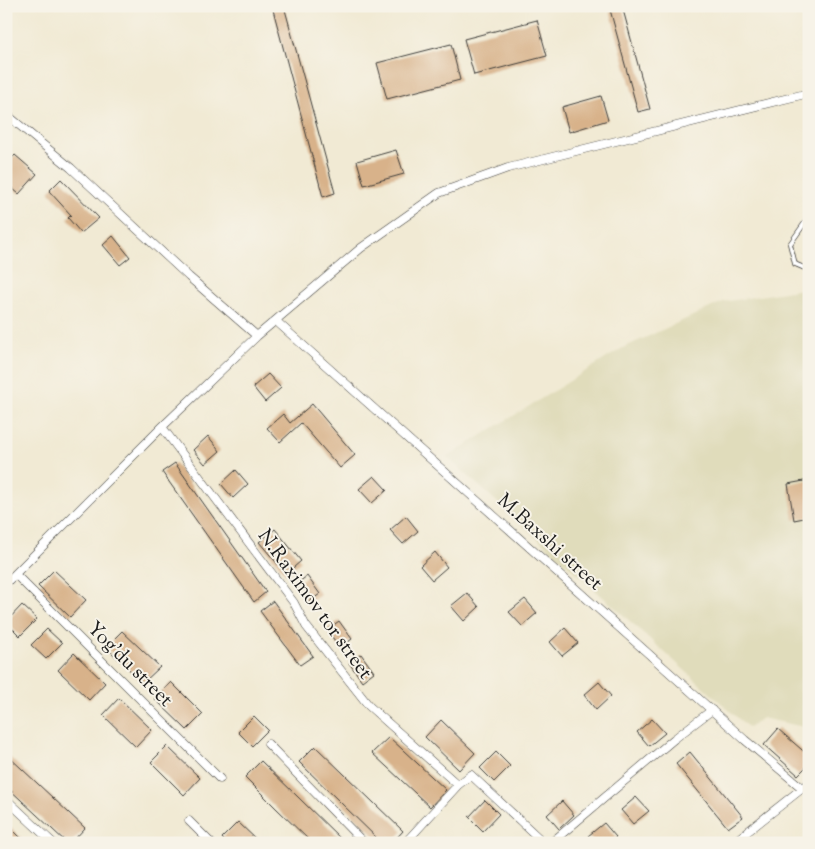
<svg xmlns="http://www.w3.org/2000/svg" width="815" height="849" font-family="'Sorts Mill Goudy',serif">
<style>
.built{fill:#e0dcbb}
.building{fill:#d8b28a}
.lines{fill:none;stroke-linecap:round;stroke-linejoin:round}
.lane-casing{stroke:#3c3b38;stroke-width:5.5}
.street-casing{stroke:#3c3b38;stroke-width:9}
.lane{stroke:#fff;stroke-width:4}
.street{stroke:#fff;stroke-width:8}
.labels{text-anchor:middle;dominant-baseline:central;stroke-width:4;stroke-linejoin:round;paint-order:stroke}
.street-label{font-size:20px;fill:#1c1c1c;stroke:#f7f3e8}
</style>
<rect width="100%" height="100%" fill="#f7f3e8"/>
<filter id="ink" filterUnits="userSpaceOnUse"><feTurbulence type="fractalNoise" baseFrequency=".02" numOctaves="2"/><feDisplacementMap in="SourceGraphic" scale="10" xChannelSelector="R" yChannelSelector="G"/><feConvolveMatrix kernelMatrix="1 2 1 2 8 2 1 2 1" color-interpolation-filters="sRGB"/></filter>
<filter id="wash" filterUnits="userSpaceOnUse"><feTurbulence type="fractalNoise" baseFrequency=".0096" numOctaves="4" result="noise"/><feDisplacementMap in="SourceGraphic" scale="20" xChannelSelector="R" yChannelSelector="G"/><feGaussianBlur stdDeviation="1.12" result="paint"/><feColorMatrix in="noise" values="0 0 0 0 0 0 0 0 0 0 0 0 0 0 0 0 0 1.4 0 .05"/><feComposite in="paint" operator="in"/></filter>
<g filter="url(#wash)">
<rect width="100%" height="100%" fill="#f1ead4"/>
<!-- built -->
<path class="built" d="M809,288V728L762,718L749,728L447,457L623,348L723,302Z"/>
<g id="blocks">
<!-- building -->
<path class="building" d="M272,6H284L335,193L323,197Z
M609,6H622L650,109L638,112Z
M537,20L547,56L474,75L464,39Z
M451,44L460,80L387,99L377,63Z
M601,96L608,120L569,132L562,107Z
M396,150L404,174L364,185L357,161Z
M15,155L37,174L19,194L6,183V164Z
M61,179L99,218L81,233L68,218L71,215L49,191Z
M113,236L130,257L120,265L103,245Z
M268,374L281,388L265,402L253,387Z
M312,404L355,455L340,468L301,423L280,442L267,428L283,414L290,423Z
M208,436L220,451L205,464L193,450Z
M175,463L266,592L254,602L162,472Z
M236,470L248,484L233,498L221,484Z
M374,476L387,490L372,503L359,489Z
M809,480V517L794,520L788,484Z
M406,516L418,531L403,544L390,530Z
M275,529L301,561L286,574L259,542Z
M435,552L447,567L432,580L420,566Z
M54,570L86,600L70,617L38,586Z
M307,576L320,594L307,603L295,585Z
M467,593L479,607L464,621L451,606Z
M525,599L537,613L522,626L509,612Z
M273,601L313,656L300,665L260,611Z
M22,605L37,619L20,636L6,622Z
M339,621L352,639L340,648L327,630Z
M565,628L578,643L562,656L550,642Z
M47,629L62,643L46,659L31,645Z
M122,631L160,667L143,683L106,647Z
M74,653L105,683L89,700L58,670Z
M361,654L374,672L362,681L349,663Z
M171,682L203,714L187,730L155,699Z
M599,682L611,696L596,710L584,695Z
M119,698L152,730L136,747L103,715Z
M254,716L268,730L252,746L238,732Z
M652,719L665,733L649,746L637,732Z
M441,720L475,753L459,770L425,737Z
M778,729L809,756V764L798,775L764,745Z
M389,737L446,790L430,807L372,753Z
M167,746L200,778L184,795L151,762Z
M315,746L403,831L392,843H382L299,762Z
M496,752L510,766L494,782L480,768Z
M690,752L743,817L728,828L676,764Z
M6,754L85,828L71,843H67L6,786Z
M261,761L298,797L345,843H312L276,808L245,777Z
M636,797L649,811L633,824L621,810Z
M485,800L499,814L483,831L469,817Z
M562,801L574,815L559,829L547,815Z
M238,822L260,843H226L222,838Z
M6,823L26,843H6Z
M604,823L616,837L610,843H594L588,836Z"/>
</g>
</g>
<g filter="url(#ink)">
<use href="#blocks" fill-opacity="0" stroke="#3c3b38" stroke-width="1"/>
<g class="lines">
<defs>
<path id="lane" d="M809,217L790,244L795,264L809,270"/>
<path id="street" d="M6,114L71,168L189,277L257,336
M276,321L745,740L802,788
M162,427L294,603L306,626L369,706L458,785
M15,574L220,779
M6,583L162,427L257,336L361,248L439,193L508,168L809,93
M268,744L364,843
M6,799L53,843
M189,821L211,843
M405,843L458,785L471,775L544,843
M551,843L674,739L712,710
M733,843L809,783"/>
</defs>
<!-- lane casing -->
<use href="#lane" class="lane-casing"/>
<!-- street casing -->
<use href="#street" class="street-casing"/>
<!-- lane -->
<use href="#lane" class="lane"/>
<!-- street -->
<use href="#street" class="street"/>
</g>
</g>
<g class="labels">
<!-- street labels -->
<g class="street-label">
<text transform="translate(549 543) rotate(42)">M.Baxshi street</text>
<text transform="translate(314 605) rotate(54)">N.Raximov tor street</text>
<text transform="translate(129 665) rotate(45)">Yog'du street</text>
</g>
</g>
<!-- margin -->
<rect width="815" height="849" fill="none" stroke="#f7f3e8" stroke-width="25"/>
</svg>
